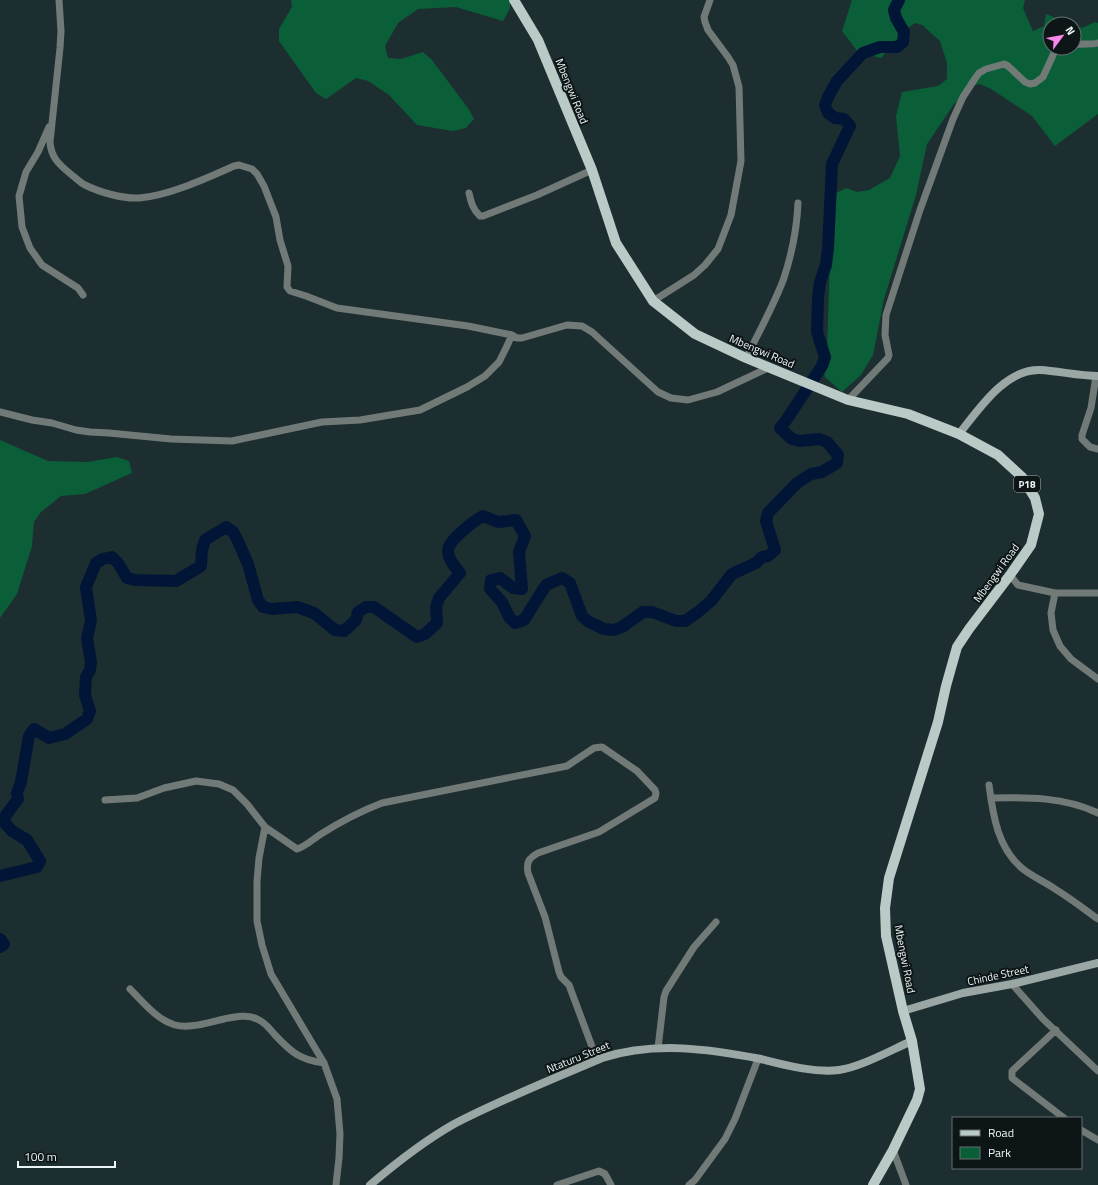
<svg xmlns="http://www.w3.org/2000/svg" width="1098" height="1185" font-family="'Titillium Web',sans-serif">
<style>
.green{fill:#0a5f39}
.lines{fill:none;stroke-linecap:round;stroke-linejoin:round}
.river{stroke:#011637;stroke-width:12}
.street{stroke:#727a78;stroke-width:7}
.secondary{stroke:#9aa7a5;stroke-width:8}
.primary{stroke:#b9cac7;stroke-width:10}
.labels{text-anchor:middle;dominant-baseline:central;stroke-width:4;stroke-linejoin:round;paint-order:stroke}
.shield{fill:#0e1516;stroke:#a8b2b3;stroke-width:1}
.shield-label{font-size:10px;font-weight:bold;fill:#eaf5f6}
.street-label{font-size:11px;fill:#eaf5f6;stroke:#0e1516}
</style>
<rect width="100%" height="100%" fill="#1d2e31"/>
<!-- green -->
<path class="green" d="M291,0H510V8L503,21L456,7L418,9L398,23L385,46L388,58L401,59L423,52L432,60L468,108L474,119L466,128L453,131L417,125L389,95L368,81L356,78L326,99L316,93L279,41V29L292,7Z
M852,0H1025L1023,8L1033,31L1044,26L1046,14L1071,24H1050V48H1074V25L1082,28L1095,22L1098,23V114L1055,146L1032,116L991,89L980,84L969,86L962,92L963,97L954,104L927,144L916,195L884,299L873,355L861,375L842,392L825,377L823,365L827,354L831,217L836,193L846,188L857,192L869,190L890,178L900,156L896,116L902,92L938,86L947,79V63L940,41L922,25L915,23L905,30L881,58L858,52L842,31Z
M0,440L48,461L87,462L117,457L129,461L132,473L85,494L61,496L41,512L34,522L32,546L17,594L0,618Z"/>
<g class="lines">
<!-- river -->
<path class="river" d="M0,876L37,867L40,861L27,840L12,831L4,822L6,815L18,799L17,793L21,782L29,736L34,729L49,738L65,734L87,719L90,711L85,695L86,677L90,670L91,662L87,638L91,621L86,587L96,563L103,559L112,557L118,563L127,578L135,580L176,581L201,566L202,550L205,540L226,527L233,532L237,539L248,564L258,600L263,607L272,609L297,607L314,613L335,630L344,631L356,620L358,612L366,607H374L417,637L425,634L437,623L436,607L439,598L460,573C455,567 448,559 448,551C448,540 474,521 483,516L498,522L516,520L525,536L519,552L522,589L513,588L500,578L491,580L490,589L502,602L509,617L515,623L524,620L546,585L562,578L570,583L582,616L589,622L604,629L614,630L622,627L643,612H652L676,621H685L698,612L711,601L732,574L756,563L762,557L768,556L775,550L766,521L768,513L797,483L811,474L822,472L837,463L838,455L827,442L819,439L800,441L792,439L780,428L785,422L822,366L825,357L817,332L818,298L820,282L826,265L828,248L832,164L850,126L844,119L835,118L828,113L825,105L828,97L837,81L863,53L880,47H897L903,42L904,32L896,18L894,10L899,0
M0,939L4,944L0,947"/>
<!-- street -->
<path class="street" d="M59,0L61,31L60,48L50,142C51,159 61,166 73,176C77,179 81,183 85,185C99,192 123,199 139,198C168,196 207,178 234,166L239,165L252,169L257,174L264,186L276,217L280,240L288,266L287,287L290,291L306,296L337,308L468,326L512,335L517,338H522L567,325L582,326L592,332L658,392L671,398L688,400L717,392L770,367
M1074,45C1082,43 1091,45 1098,43
M49,127L38,152L26,172L19,196L22,227L30,248L42,265L78,288L83,295
M469,193C471,202 473,210 480,216H483L537,195L592,170
M653,301L694,275L705,265L718,249L731,215L741,161L739,87L733,65L728,57L708,30L705,22L704,17L710,0
M746,358C759,332 774,305 784,278C792,253 797,228 798,203
M1096,376L1091,408L1082,435V439L1090,447L1098,449
M848,400L888,358L889,355L885,335L886,315L920,210L953,119L963,97L976,77L979,73L986,69L1004,64L1008,66L1025,82L1030,84L1035,83L1043,77L1054,53L1061,48
M0,412L32,420L52,423L76,430L90,432L109,433L171,439L232,441L322,422L360,420L420,410L467,387L485,376L499,362L506,348L512,335
M1010,575L1018,585L1055,593H1098
M1055,593L1051,613L1053,630L1060,646L1071,659L1098,679
M989,785C993,816 998,849 1023,869C1033,877 1045,882 1055,889C1070,898 1084,909 1098,919
M991,798C1027,797 1065,797 1098,813
M105,800L137,798L164,788L196,781L219,784L233,790L247,804L265,827L297,849C306,846 313,839 321,834C340,822 361,811 382,803L567,766L594,748L602,747L637,771L655,790L656,793L655,798L599,832L538,853C529,858 526,862 528,873L545,917L559,972L561,977L569,985L597,1060
M265,827L259,858L257,881V921L262,945L271,974L324,1063L337,1099L340,1134L339,1158L336,1185
M1012,984L1043,1019L1098,1071
M130,989C143,1002 157,1020 175,1025C190,1029 209,1022 224,1019C234,1017 247,1014 257,1019C265,1022 270,1029 275,1035C291,1052 300,1060 324,1063
M1056,1030L1012,1071V1078L1064,1118
M658,1048L664,997L666,991L694,947L716,922
M1081,1130L1098,1140
M893,1150L906,1185
M557,1185L599,1171L605,1174L611,1185
M689,1185L695,1180L725,1139L735,1119L758,1059"/>
<!-- secondary -->
<path class="secondary" d="M959,434C979,409 1005,369 1040,370C1059,371 1079,376 1098,376
M903,1011L963,993L1012,984L1098,963
M370,1185C396,1163 424,1141 454,1124C502,1099 553,1079 602,1058C655,1041 709,1049 761,1059C785,1065 814,1073 839,1070C861,1067 891,1050 912,1041"/>
<!-- primary -->
<path class="primary" d="M514,0L538,40L592,170L616,243L653,301L695,334L746,358L848,400L908,414L959,434L998,455L1022,477L1035,498L1039,514L1031,545L1010,575L969,629L957,647L946,686L938,722L889,878L885,908L886,936L903,1011L912,1041L920,1089L917,1100L893,1150L873,1185"/>
</g>
<g class="labels">
<!-- shield labels -->
<rect class="shield" x="1014" y="476" width="26" height="16" rx="3"/>
<g class="shield-label">
<text x="1027" y="484">P18</text>
</g>
<!-- street labels -->
<g class="street-label">
<text transform="translate(572 91) rotate(68)">Mbengwi Road</text>
<text transform="translate(762 351) rotate(23)">Mbengwi Road</text>
<text transform="translate(996 573) rotate(-54)">Mbengwi Road</text>
<text transform="translate(905 959) rotate(79)">Mbengwi Road</text>
<text transform="translate(998 975) rotate(-12)">Chinde Street</text>
<text transform="translate(578 1057) rotate(-22)">Ntaturu Street</text>
</g>
</g>
<!-- legend -->
<rect x="952" y="1117" width="130" height="52" fill="#0e1516" stroke="#666f70"/>
<rect x="960" y="1130" width="20" height="6" fill="#b9cac7" stroke="#666f70"/>
<text x="988" y="1137" font-size="12" fill="#eaf5f6">Road</text>
<rect x="960" y="1147" width="20" height="12" fill="#0a5f39" stroke="#666f70"/>
<text x="988" y="1157" font-size="12" fill="#eaf5f6">Park</text>
<!-- north arrow -->
<g transform="translate(1062 36) rotate(58)"><circle r="19" fill="#0e1516" stroke="#666f70"/>
<path d="M0-3L7 15L0 10L-7 15Z" fill="#f888ea"/>
<text y="-6" font-size="11" font-weight="bold" text-anchor="middle" fill="#eaf5f6">N</text>
</g>
<!-- scale -->
<path d="M18 1161v6h97v-6" fill="none" stroke="#eaf5f6" stroke-width="2"/>
<text x="24" y="1161" font-size="12" fill="#eaf5f6" stroke="#0e1516" stroke-width="3" paint-order="stroke">100 m</text>
</svg>
